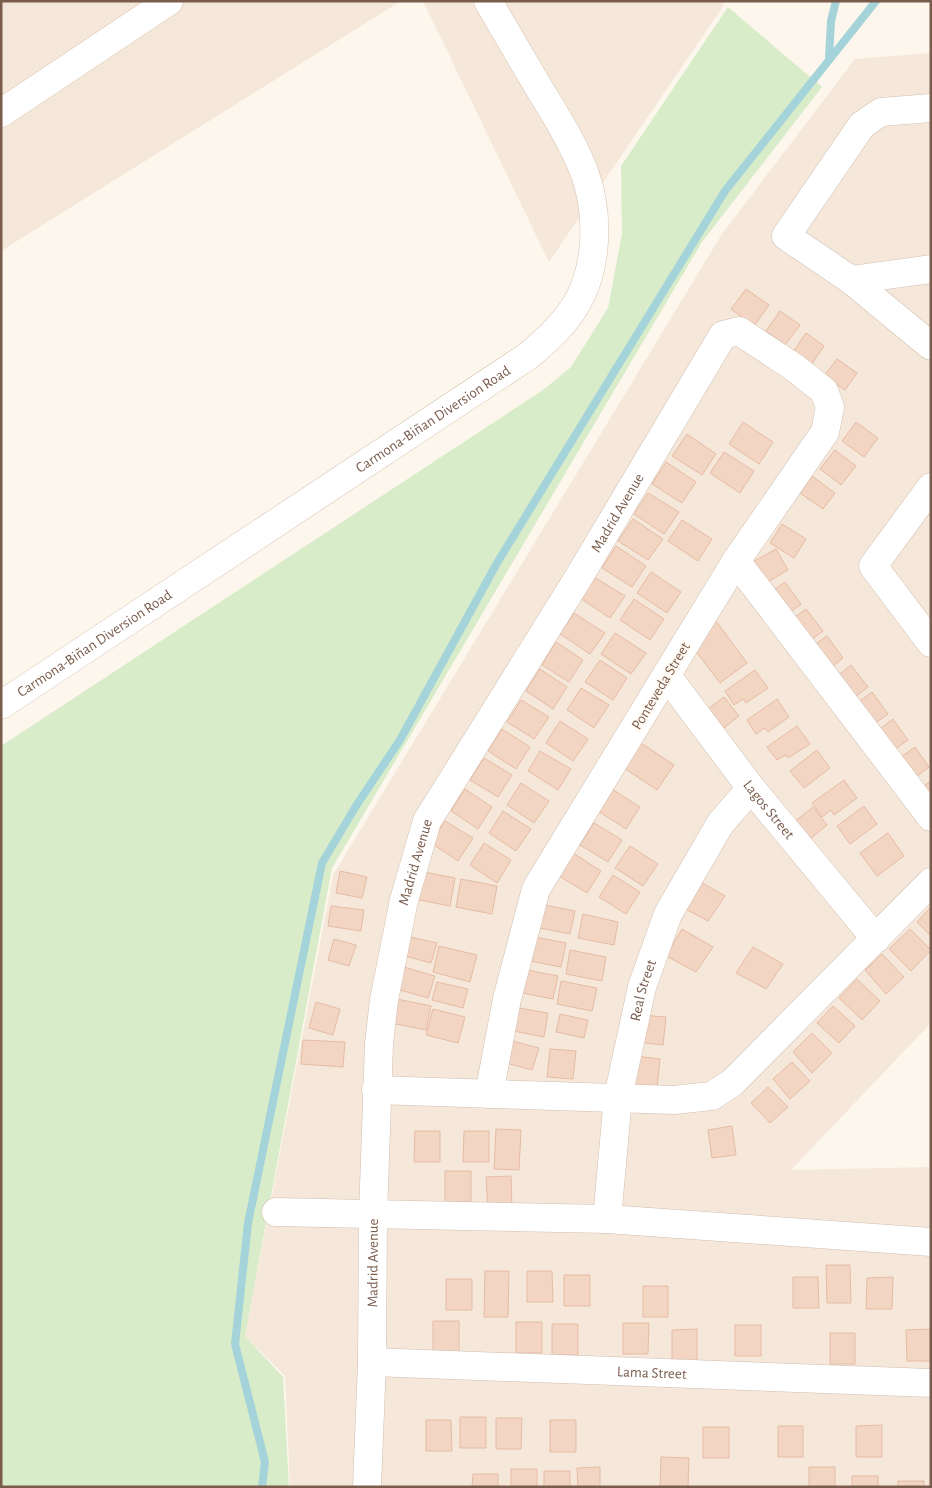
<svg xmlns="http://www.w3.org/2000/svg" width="932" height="1488" font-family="'Alegreya Sans',sans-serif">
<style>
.residential{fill:#f5e8da}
.green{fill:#d8ecc9}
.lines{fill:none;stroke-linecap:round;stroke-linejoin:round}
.stream{stroke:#a5d3da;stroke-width:8}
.building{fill:#f3d5c3;stroke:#e6bba3}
.street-casing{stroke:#d1beb0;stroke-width:29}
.secondary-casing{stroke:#d6c0b0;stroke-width:29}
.street{stroke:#fff;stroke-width:28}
.secondary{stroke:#fff;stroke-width:28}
.labels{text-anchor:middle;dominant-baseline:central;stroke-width:4;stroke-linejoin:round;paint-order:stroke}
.street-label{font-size:15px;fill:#7a5c4d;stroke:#fffaf3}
</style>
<rect width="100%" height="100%" fill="#fdf6ec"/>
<!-- residential -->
<path class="residential" d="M1,1H401L1,251Z
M423,1H721L724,5L549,262Z
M931,53V1023L791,1170L931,1167V1487H290L285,1376L245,1336L333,875L722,234L855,59Z"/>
<!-- green -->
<path class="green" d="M728,7L822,87L702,242L332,868L245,1336L283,1377L289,1487H1V746L543,390L571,367L608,308L622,234L621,166Z"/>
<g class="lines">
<!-- stream -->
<path class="stream" d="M829,58L831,21L836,1
M262,1487L265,1462L235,1344L248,1223L322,863L356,806L400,740L497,563L725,191L876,1"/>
</g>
<!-- building -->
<path class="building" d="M746,289L769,305L754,326L731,309Z
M780,311L800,325L785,345L766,331Z
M806,333L824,346L811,365L793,352Z
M837,359L857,373L845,390L824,376Z
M743,422L773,442L759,464L729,444Z
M856,422L878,438L864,457L842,441Z
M687,434L716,454L702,475L672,456Z
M835,450L856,466L841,485L820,469Z
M724,452L754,471L740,493L710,473Z
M666,462L696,482L682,503L652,484Z
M812,476L835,493L823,509L800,493Z
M648,493L679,512L664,534L634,514Z
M633,519L663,539L648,560L618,541Z
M682,520L712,539L698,561L668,541Z
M782,524L806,539L794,558L770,543Z
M616,546L646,566L632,587L602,568Z
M776,549L788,570L759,587L747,565Z
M651,572L681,592L667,613L637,593Z
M594,577L625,596L610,618L580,598Z
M785,582L801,604L784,617L768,594Z
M634,599L664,619L650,640L620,620Z
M806,609L823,631L806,644L790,621Z
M574,613L605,633L590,654L560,634Z
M716,621L747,663L720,683L694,649L703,643L697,635Z
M615,633L646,653L631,674L601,654Z
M827,636L843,658L827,671L810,648Z
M556,642L583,660L569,682L542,665Z
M600,660L627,678L613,700L585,682Z
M851,665L868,687L851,700L835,678Z
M540,669L567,687L553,709L526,691Z
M755,670L768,688L746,703L743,699L734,705L725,691Z
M581,688L609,705L594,728L567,710Z
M872,692L888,714L871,726L855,705Z
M724,697L739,716L715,735L699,716Z
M777,699L789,717L768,732L765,728L756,734L747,720Z
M521,700L549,717L534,739L507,722Z
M893,719L908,740L891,752L876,732Z
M560,721L588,739L573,761L546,743Z
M797,726L810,744L788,758L786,755L777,760L767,747Z
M502,729L530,747L516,769L488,751Z
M641,743L674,765L657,790L624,768Z
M915,747L929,767L913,779L898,759Z
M817,750L830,768L804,788L790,771Z
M540,751L571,769L558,790L528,771Z
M484,758L512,775L498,797L470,780Z
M844,780L857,798L834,815L831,810L822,817L812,803Z
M931,781V805L919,789Z
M521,783L549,801L534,823L507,805Z
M465,789L492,807L478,829L451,811Z
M612,789L640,807L626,829L598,811Z
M864,806L877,824L850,844L837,826Z
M813,807L827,825L804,844L789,826Z
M503,811L531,829L516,851L489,833Z
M445,821L473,838L458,861L431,843Z
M594,823L622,840L608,862L580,845Z
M888,833L904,856L877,876L860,853Z
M484,843L511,860L497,883L470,865Z
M630,846L658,864L643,886L615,868Z
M573,853L601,871L587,893L559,876Z
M340,871L367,877L362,898L336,893Z
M419,871L455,878L450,906L414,899Z
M613,875L640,892L626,914L599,897Z
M694,878L725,896L708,921L678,905Z
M461,879L497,886L492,914L456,907Z
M539,904L575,911L570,934L534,927Z
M331,906L364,910L361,931L328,926Z
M931,907V936L917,922Z
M583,914L618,922L614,945L578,938Z
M682,929L713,947L696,972L666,956Z
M910,929L931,950L911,971L889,949Z
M406,936L437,943L431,963L401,955Z
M530,936L566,943L561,967L525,960Z
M334,939L356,945L349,966L328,960Z
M439,946L477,955L470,982L433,972Z
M753,947L783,964L766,989L736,973Z
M570,950L606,957L602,981L566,974Z
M882,954L904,977L886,994L865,970Z
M400,966L435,976L428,998L393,988Z
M522,969L558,976L553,999L517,992Z
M857,979L880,1001L862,1020L839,998Z
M561,981L597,988L592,1011L557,1004Z
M437,982L468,989L463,1008L432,1000Z
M392,998L431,1006L426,1030L386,1022Z
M316,1002L340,1009L333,1035L309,1028Z
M833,1006L855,1026L839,1043L817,1023Z
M513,1007L548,1013L544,1037L508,1030Z
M433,1009L465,1017L458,1043L426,1035Z
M560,1014L588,1020L584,1038L556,1032Z
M640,1015L666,1017L663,1045L638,1042Z
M812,1033L832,1053L812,1073L793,1052Z
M505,1039L539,1048L532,1070L498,1061Z
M303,1040L345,1042L343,1067L301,1064Z
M550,1049L576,1051L573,1079L547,1077Z
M635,1056L660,1059L657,1087L632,1084Z
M792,1062L810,1081L790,1099L773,1079Z
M768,1087L788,1107L770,1123L751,1103Z
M732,1126L736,1155L712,1158L708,1130Z
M496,1129L521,1130L519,1170L494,1169Z
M415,1131H440V1162H414Z
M464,1131H489V1162H463Z
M445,1171H471V1202H445Z
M511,1176L512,1210L488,1211L486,1177Z
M826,1265H850L851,1303H827Z
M485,1271H509L508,1317H484Z
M527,1271H552L553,1302H527Z
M564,1275H590V1306H564Z
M793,1277H818L819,1308H793Z
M893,1277L892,1309H866L867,1278Z
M446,1279H472V1310H446Z
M643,1286H668V1317H643Z
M433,1321H459V1352H433Z
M516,1322H542V1353H516Z
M623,1323H649L648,1354H623Z
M552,1324H578V1355H552Z
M735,1325H761V1356H735Z
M697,1329V1361H672V1330Z
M931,1329V1361H907L906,1330Z
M830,1333H855V1364H830Z
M460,1417H486V1448H460Z
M496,1418H522L521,1449H496Z
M426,1420H451L452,1451H426Z
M550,1420H576V1452H550Z
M882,1425V1457H856V1426Z
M778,1426H803V1457H778Z
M703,1427H729V1458H703Z
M661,1457L689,1458L688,1487H660Z
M600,1467V1487H578L577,1468Z
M809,1467H835V1487H809Z
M511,1469H537V1487H511Z
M544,1471H570V1487H544Z
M473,1474H498V1487H472Z
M852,1476H878V1487H852Z
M898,1481H924V1487H898Z"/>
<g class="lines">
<defs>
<g id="street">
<path d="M931,108L881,112L862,125L786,236L851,280L931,346"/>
<path d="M1,113L169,1"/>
<path d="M851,280L931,269"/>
<path d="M931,487L873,566L931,643"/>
<path d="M736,561L931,817"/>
<path id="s1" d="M667,676L751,788L876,939"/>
<path d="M376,1090L674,1100L712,1096L733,1082L931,882"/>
<path d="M276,1212L607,1219L931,1242"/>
<path id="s2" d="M607,1219L618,1097L642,987L668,914L720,824L751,788"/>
<path id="s3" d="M372,1362L931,1383"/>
<path id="s4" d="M367,1487L372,1362L373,1215L379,1044L384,1000L404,900L427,821L577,580L723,335L739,331L795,368L824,391L830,407L825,432L736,561L536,889L507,999L489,1094"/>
</g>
<g id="secondary">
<path id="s5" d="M1,705L528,356C546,341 565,324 577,303C598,266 599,214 585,174C574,145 558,119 542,93C524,63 506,32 488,1"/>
</g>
</defs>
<!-- street casing -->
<use href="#street" class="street-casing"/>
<!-- secondary casing -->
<use href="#secondary" class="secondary-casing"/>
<!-- street -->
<use href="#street" class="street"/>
<!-- secondary -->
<use href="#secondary" class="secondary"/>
</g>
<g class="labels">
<!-- street labels -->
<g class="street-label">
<text stroke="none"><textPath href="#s5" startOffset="518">Carmona-Biñan Diversion Road</textPath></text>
<text stroke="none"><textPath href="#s4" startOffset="1034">Madrid Avenue</textPath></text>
<text stroke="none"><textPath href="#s5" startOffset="112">Carmona-Biñan Diversion Road</textPath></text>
<text transform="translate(661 686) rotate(-59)">Ponteveda Street</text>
<text stroke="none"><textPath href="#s1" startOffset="168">Lagos Street</textPath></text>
<text stroke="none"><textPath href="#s4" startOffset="629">Madrid Avenue</textPath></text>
<text stroke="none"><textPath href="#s2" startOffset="232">Real Street</textPath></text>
<text stroke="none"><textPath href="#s4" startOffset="224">Madrid Avenue</textPath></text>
<text stroke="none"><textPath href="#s3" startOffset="280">Lama Street</textPath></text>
</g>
</g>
<!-- border -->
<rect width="932" height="1488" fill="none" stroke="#7a5c4d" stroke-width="5"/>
</svg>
